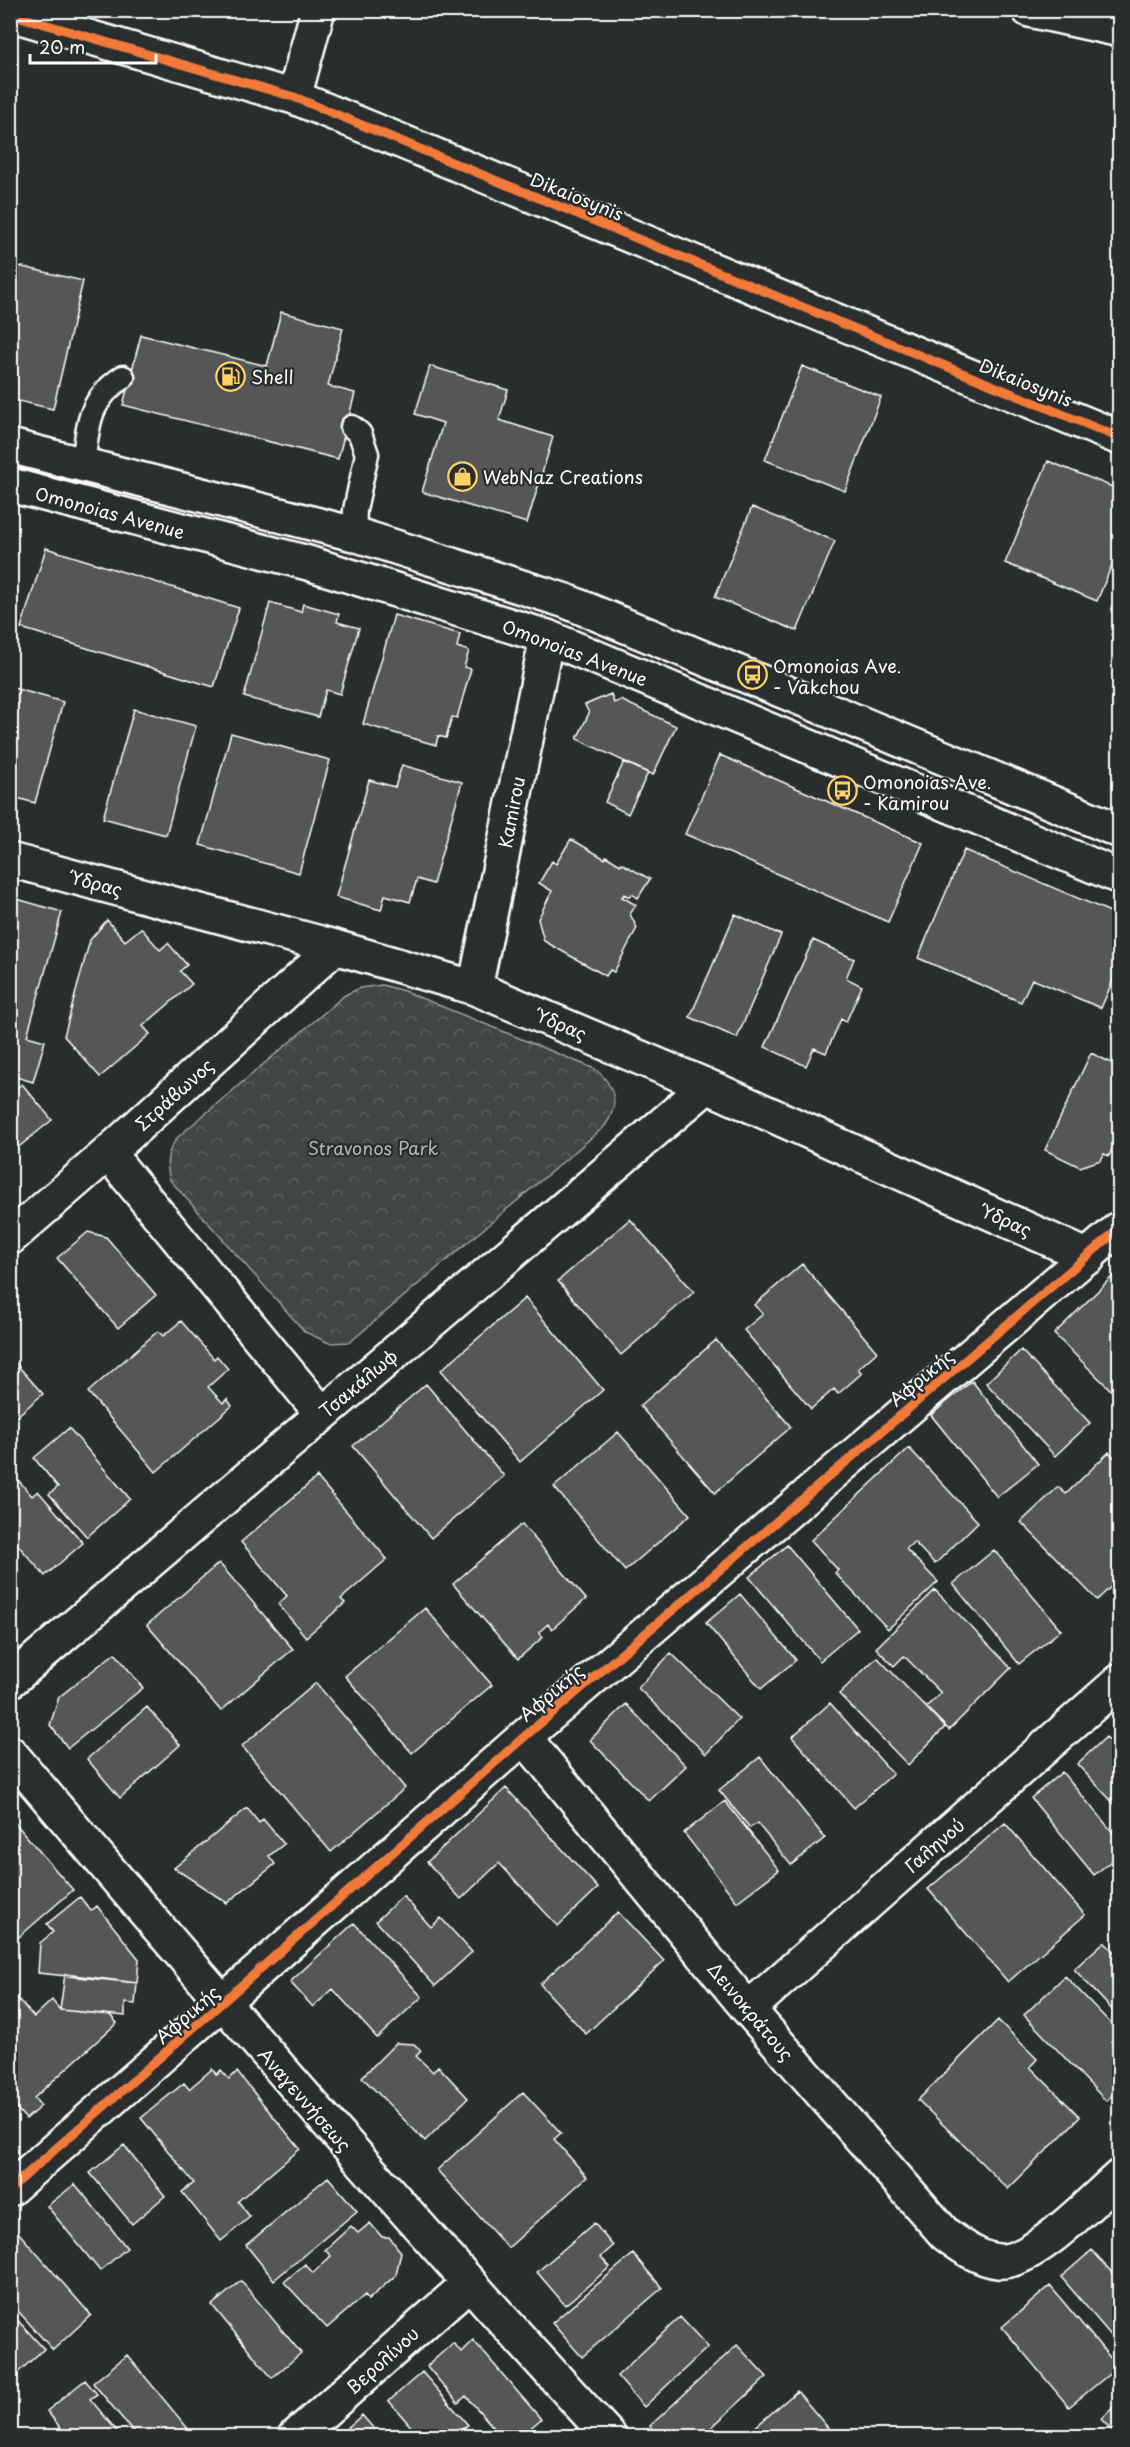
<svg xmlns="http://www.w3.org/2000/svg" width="1130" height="2447" font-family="'Playpen Sans',sans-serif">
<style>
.forest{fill:url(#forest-crowns);stroke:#a0a2a2;stroke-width:1.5}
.building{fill:#555758;stroke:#fff;stroke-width:1.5}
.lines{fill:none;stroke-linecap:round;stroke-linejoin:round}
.service-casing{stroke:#fff;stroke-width:27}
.minor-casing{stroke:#fff;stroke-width:38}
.secondary-casing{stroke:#fff;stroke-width:38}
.service{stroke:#2a2d2e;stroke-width:22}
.minor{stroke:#2a2d2e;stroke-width:33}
.secondary{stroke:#2a2d2e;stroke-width:33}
.cycleway-casing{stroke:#2a2d2e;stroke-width:13}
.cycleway{stroke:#f17a3a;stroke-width:9}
.labels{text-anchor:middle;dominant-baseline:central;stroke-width:4.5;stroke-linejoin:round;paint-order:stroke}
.street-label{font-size:18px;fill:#fff;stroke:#2a2d2e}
.poi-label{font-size:18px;fill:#fff;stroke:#2a2d2e;text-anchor:start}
.park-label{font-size:18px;fill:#b3b4b5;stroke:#2a2d2e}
</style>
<defs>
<pattern id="forest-crowns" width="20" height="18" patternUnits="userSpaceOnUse" patternTransform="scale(1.5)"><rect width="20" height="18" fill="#414445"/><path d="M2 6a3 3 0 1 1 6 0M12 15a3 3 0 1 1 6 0" fill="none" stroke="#5e6061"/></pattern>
</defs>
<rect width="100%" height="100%" fill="#2a2d2e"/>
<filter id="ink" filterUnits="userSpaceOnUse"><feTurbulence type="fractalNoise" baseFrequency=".0167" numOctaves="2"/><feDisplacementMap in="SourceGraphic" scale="12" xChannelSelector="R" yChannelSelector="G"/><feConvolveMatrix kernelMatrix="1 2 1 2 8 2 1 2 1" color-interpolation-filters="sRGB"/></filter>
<g filter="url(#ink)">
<!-- forest -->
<path class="forest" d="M382,985L404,991L595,1069C616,1086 620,1106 604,1127L350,1342L329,1343L305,1332L170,1180C165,1162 167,1150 179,1136L345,995L360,988Z"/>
<!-- building -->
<path class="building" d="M10,264L83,281L53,409L10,399Z
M281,312L343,328L328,386L355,393L338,459L123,405L141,335L267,366Z
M430,366L508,390L499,420L553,437L527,523L422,492L443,423L415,414Z
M802,366L881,397L845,491L765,460Z
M1048,461L1120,490V545L1097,601L1005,563Z
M752,507L835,541L797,631L715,597Z
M46,548L239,608L214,687L21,628Z
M270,603L301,612L303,604L339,614L337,622L359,628L340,694L326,690L318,717L244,697Z
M394,615L460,634L457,647L469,651L464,667L471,669L457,718L452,717L446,738L438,736L436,745L363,724Z
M10,687L63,702L35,803L10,796Z
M611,694L614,703L621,700L676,726L653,775L577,739L589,713L585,705Z
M134,709L196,726L166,835L103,818Z
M231,733L330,760L299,873L200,845Z
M720,755L923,843L888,922L685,834Z
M624,762L648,773L628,814L605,802Z
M402,765L462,782L433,884L417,879L410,902L385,895L381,910L336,897L369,780L395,787Z
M571,839L605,859L606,856L620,865L621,863L650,879L638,898L632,894L630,897L624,894L622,897L636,905L630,914L637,928L614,972L610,970L606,976L544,941L538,919L552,891L539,883L552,861L556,864Z
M964,850L1120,916V964L1101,1008L1032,979L1021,1002L918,958Z
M10,897L62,912L27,1036L45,1041L33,1082L10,1075Z
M735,914L781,935L737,1038L690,1017Z
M107,920L125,941L141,928L160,950L168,943L187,965L180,971L192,984L143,1026L150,1034L100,1077L64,1036L90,940Z
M813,940L854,959L846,978L862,986L846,1022L841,1019L826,1053L814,1048L806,1066L765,1047Z
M1091,1053L1120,1067V1143L1118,1146L1114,1144L1109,1156L1104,1154L1101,1160L1080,1167L1045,1150Z
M22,1084L52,1120L10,1154V1093Z
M630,1219L694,1292L621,1355L558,1281Z
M88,1232L106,1237L156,1295L118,1328L57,1258Z
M802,1264L877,1352L858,1369L862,1373L838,1394L834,1389L811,1409L744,1330L763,1314L754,1305Z
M1120,1269V1399L1054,1334Z
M525,1298L603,1390L520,1462L441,1370Z
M181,1321L214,1359L217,1356L228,1369L208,1387L223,1403L227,1399L232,1406L156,1472L88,1392L158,1331L163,1336Z
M716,1340L791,1427L715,1493L640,1406Z
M1021,1350L1090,1423L1055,1456L986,1383Z
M10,1357L43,1394L10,1422Z
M972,1381L1038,1464L997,1497L931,1415Z
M426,1384L504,1476L431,1538L353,1446Z
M69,1428L130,1499L87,1537L49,1494L58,1487L34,1458Z
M618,1432L690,1515L625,1571L554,1487Z
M909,1448L978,1522L935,1564L914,1542L906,1549L938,1582L888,1629L835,1573L838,1570L811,1540Z
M1109,1452L1120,1463V1578L1097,1600L1021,1522L1058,1487L1066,1494Z
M12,1473L32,1496L38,1491L83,1543L45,1576L10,1536Z
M317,1477L387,1559L341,1599L345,1603L306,1637L278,1604L287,1596L241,1542Z
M522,1524L586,1599L552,1629L548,1624L539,1632L543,1637L518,1659L453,1584Z
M787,1545L858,1629L820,1661L749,1577Z
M994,1550L1061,1630L1019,1664L953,1584Z
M219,1563L293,1649L221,1711L147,1625Z
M935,1590L1011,1668L949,1730L926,1707L941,1693L904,1656L894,1666L876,1648Z
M740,1594L796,1660L761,1689L706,1623Z
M425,1608L492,1685L412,1753L345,1676Z
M115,1653L143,1688L68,1748L50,1725L59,1697Z
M671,1653L739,1719L706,1754L638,1688Z
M877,1657L945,1727L908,1765L839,1694Z
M316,1683L405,1788L331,1852L242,1746Z
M830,1703L893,1774L854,1808L792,1737Z
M626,1704L686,1766L649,1801L590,1740Z
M147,1707L180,1745L120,1798L87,1759Z
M1106,1737L1120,1752V1810L1077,1764Z
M760,1757L825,1838L791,1865L757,1823L750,1828L719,1790Z
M1062,1772L1120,1841V1854L1094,1875L1031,1798Z
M506,1788L598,1888L558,1926L499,1863L461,1899L427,1862Z
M725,1801L779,1870L737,1902L684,1833Z
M247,1808L259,1823L263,1819L284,1844L269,1856L275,1864L227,1903L174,1868Z
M15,1823L73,1890L12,1943L10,1827Z
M1005,1823L1085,1915L1008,1982L928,1889Z
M403,1896L431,1927L441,1918L472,1952L435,1986L376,1921Z
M80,1897L91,1911L97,1906L139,1959L137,1983L38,1973L40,1943L53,1932L47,1924Z
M618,1912L664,1961L586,2034L540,1984Z
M354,1923L422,1997L377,2038L333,1989L313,2007L290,1982Z
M1104,1942L1120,1958V2018L1074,1969Z
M65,1974L137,1983L135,2004L125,2003V2016L60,2010Z
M1065,1976L1120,2033V2088L1106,2101L1024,2015Z
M16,1997L34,2017L52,2000L60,2010L110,2015L117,2023L34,2098L41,2106L26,2119L10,2101V2001Z
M998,2020L1037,2059L1030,2067L1080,2117L1008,2189L918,2100Z
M396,2043L414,2044L421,2051L416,2056L433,2072L438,2066L468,2098L425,2141L362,2077Z
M212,2069L217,2075L221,2070L229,2079L237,2072L300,2149L238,2201L250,2217L221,2241L182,2192L194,2183L141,2118L184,2083L189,2089Z
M523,2092L561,2133L554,2139L587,2177L508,2248L437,2170Z
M124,2145L165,2196L132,2224L90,2173Z
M328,2177L357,2211L274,2280L246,2245Z
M75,2184L127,2248L100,2271L47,2206Z
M370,2223L382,2237H389L401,2252L396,2275L368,2300L365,2295L327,2328L284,2282L305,2264L313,2273L331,2256L325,2250L351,2226L358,2233Z
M594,2223L613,2246L601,2257L610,2267L565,2305L537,2272Z
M17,2231L91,2315L53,2350L10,2302V2237Z
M1092,2250L1120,2282V2346L1061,2277Z
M633,2254L662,2288L582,2357L552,2323Z
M241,2281L301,2353L272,2378L212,2305Z
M1050,2286L1118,2367L1069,2407L1002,2327Z
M10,2312L44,2349L14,2376L10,2371Z
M680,2317L708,2347L644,2407L617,2376Z
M473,2340L541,2419L521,2436H501L466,2396L458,2403L427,2366L453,2343L461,2352Z
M737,2345L767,2377L702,2436H659L650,2426Z
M127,2355L194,2436H137L93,2383Z
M422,2372L468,2425L454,2436H419L389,2401Z
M85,2380L97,2394L90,2399L121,2436H67L47,2411Z
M797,2391L834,2435L833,2436H745Z
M1120,2401V2436H1117L1101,2419Z
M362,2415L380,2436H338Z"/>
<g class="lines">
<defs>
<path id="service" d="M352,427L360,434L367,454L355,510L354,534
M83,466C88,426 87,401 123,377"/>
<path id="minor" d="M1029,10L1120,30
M10,14L294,97L1120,438
M294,97L318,10
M10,860L335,947L475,988L707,1086L1089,1257
M475,988L547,637
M108,1153L322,1414
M10,1238L108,1153L335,947
M10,1681L707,1086
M524,1737L748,2009L945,2234C960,2245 978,2259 998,2261C1032,2265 1093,2199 1120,2176
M10,1753C206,1985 404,2214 609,2436
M748,2009L1120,1681
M10,2189L524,1737L1120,1228
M296,2436L468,2284"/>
<path id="secondary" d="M10,446L354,534L566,601L1120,831
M10,485L308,563L547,637L1120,877"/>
</defs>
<!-- service casing -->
<use href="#service" class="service-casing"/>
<!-- minor casing -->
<use href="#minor" class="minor-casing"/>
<!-- secondary casing -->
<use href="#secondary" class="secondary-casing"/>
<!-- service -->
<use href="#service" class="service"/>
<!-- minor -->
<use href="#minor" class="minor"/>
<!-- secondary -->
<use href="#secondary" class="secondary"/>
<defs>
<path id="cycleway" d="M10,14L294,97L1120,438
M10,2189L524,1737L1120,1228"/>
</defs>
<!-- cycleway casing -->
<use href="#cycleway" class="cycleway-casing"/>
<!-- cycleway -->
<use href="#cycleway" class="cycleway"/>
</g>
</g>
<!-- icons -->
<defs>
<symbol id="fuel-ring" viewBox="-11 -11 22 22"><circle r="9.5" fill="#2a2d2e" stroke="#ffd166" stroke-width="1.5"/><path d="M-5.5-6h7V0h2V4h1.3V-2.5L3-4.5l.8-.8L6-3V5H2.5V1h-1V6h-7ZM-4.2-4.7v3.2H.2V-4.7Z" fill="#ffd166"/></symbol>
<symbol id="shop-ring" viewBox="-11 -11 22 22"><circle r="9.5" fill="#2a2d2e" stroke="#ffd166" stroke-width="1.5"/><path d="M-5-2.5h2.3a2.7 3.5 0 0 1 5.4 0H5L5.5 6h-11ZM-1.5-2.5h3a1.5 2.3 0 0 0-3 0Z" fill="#ffd166"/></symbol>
<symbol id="bus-ring" viewBox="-11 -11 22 22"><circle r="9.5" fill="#2a2d2e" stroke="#ffd166" stroke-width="1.5"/><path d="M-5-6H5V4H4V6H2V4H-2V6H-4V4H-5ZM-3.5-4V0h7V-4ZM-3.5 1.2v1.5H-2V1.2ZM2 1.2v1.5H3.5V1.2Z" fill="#ffd166"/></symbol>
</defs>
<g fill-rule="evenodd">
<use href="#fuel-ring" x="214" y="360" width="33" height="33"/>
<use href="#shop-ring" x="446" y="460" width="33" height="33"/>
<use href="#bus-ring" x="736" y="658" width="33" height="33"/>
<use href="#bus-ring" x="826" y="774" width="33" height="33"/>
</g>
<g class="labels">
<!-- street labels -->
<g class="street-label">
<text transform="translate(577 196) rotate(22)">Dikaiosynis</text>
<text transform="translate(1026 382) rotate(22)">Dikaiosynis</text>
<text transform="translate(110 512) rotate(15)">Omonoias Avenue</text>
<text transform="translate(575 652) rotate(21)">Omonoias Avenue</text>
<text transform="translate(511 812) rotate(-79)">Kamirou</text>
<text transform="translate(97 883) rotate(15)">Ύδρας</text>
<text transform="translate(562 1024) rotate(23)">Ύδρας</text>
<text transform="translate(174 1094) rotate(-42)">Στράβωνος</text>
<text transform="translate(1007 1220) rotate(24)">Ύδρας</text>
<text transform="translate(921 1377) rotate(-40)">Αφρικής</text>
<text transform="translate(358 1383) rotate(-40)">Τσακάλωφ</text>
<text transform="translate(551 1692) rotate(-40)">Αφρικής</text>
<text transform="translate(934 1845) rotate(-41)">Γαληνού</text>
<text transform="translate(751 2011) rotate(50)">Δεινοκράτους</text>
<text transform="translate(187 2014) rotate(-41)">Αφρικής</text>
<text transform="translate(305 2099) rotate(49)">Αναγεννήσεως</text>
<text transform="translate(382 2360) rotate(-42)">Βερολίνου</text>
</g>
<!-- poi labels -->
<g class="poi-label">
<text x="251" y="376">Shell</text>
<text x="483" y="476">WebNaz Creations</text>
<text x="773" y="665">Omonoias Ave.<tspan x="773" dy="21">- Vakchou</tspan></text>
<text x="863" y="781">Omonoias Ave.<tspan x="863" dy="21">- Kamirou</tspan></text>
</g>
<!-- park labels -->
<g class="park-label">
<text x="373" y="1147">Stravonos Park</text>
</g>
</g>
<!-- margin -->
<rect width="1130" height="2447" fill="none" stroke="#2a2d2e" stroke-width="36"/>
<rect x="18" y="18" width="1094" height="2411" fill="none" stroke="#fff" stroke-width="2" filter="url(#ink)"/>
<!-- scale -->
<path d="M30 54v9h126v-9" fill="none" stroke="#ffffff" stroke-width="3"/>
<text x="39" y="54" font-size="18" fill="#ffffff" stroke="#2a2d2e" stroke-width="4.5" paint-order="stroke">20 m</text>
</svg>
